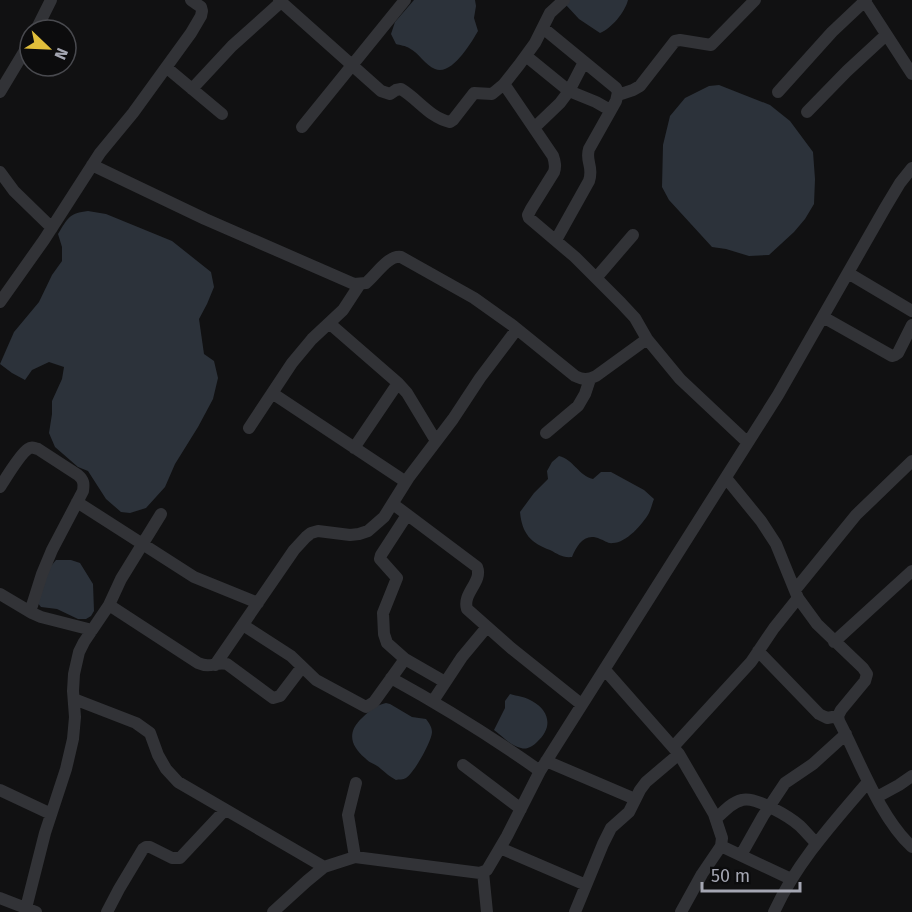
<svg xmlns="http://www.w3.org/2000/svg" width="912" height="912" font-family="'Fira Sans',sans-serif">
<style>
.water{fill:#2c323a}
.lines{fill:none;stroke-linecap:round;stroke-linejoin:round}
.minor{stroke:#323337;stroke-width:12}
</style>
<rect width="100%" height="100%" fill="#111112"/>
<!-- water -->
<path class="water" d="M414,0H475L476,6L474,18L478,31C471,43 452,76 435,69C425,65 419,53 409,48C406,46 400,45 396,44L391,34L395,22Z
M569,0H628C625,12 612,28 600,33L579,19L566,5Z
M719,85L770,105L790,121L813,152L815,179L814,204L805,219L794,232L769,255L749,256L726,249L712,247L669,200L662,187L663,145L670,116L685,98L709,86Z
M88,211L106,214L172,241L211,272L214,287L207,304L199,319L204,354L214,361L218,378L213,399L198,427L175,464L165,487L146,508L130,513L121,512L106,499L88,471L78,467L55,447L49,433L52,414V401L62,379L64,367L49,362L32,370L25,380L12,373L0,364L14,332L39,302L52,275L62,261V247L58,234C68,218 69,213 88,211Z
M559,456C573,459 579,476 593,479L601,472H611L644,490L654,499C652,504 651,509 649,513C643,524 626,543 613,543C608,544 604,540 600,539C585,532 577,545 572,557C562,558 558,554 550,550C531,543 522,534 520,512L534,493L548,479L547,471L552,462Z
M56,560H71L80,563L93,584L94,611L91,616L86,619H78L57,609L41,607L36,601L51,566Z
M510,694C517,696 526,697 532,701C550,711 553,728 537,742C533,746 527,750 521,748C511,746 502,736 494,730L505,708V701Z
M386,703L390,704L412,717L426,719C429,723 432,727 432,732C432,741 414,773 406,778C403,780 399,779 396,780C390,777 386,773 381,769C376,764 369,763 365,758C350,745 347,732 362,718C369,711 376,705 386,703Z"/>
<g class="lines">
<!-- minor -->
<path class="minor" d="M279,0L381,91L390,94L396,90L401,89C418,99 430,118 450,122L453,120L474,93L492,94L504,84L519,65L535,43L550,13L564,0
M864,0L912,74
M543,28L616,88L618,92L616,101L589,149C585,162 594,166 589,181L556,240
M36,30L51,0
M526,56L569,91L596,102L610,110
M167,68L222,114
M504,84L553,156C555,162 556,166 554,172L531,209L528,215L529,218L575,257L621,303L635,318L647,339L680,379L747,442
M192,89L232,46L281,2
M0,92L30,42
M778,92L832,32L866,0
M618,95L633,90L640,86L675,41L680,40L711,45L755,0
M807,112L847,71L886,35
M302,127L405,0
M534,128L560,103L569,91L584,62
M92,165L205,219L354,284L366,283C376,275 388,255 401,257L474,298L512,325L575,376C583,380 588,380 596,376L647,339
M0,172L14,191L52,228
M848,273L912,311
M596,278L633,235
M0,302L44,240L100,153L133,113L191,33L201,16L202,11L201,7L191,0
M823,317L892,356L895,355L898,353L912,325
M329,323L398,383L407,393L436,441
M272,393L406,482
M249,428L292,363L312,339L343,310L360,284
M546,433L578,406L585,394L590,379
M354,448L398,383
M726,478L761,521L776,544L798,598L817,624L863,668L867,674L865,681L841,710L838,716L839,721C860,761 879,816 912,847
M0,487C6,478 20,454 28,449C32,446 33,448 38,449L78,475C84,480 84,484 83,491L52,550L42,574L30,612
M77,502L194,577L258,603
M393,504L477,567C483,582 462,593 467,609L511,648L581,704
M407,515L381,555L380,559L397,578L383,613L384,634L387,643L405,659L445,682
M795,590L856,515L912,461
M0,594L32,613L41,617L92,630
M109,605L198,663C212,669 215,661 227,664L273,698L280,696L302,667
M243,625L291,656L316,680L366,707L374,702L405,659
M834,642L912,571
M758,651L819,714L827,718L838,716
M215,665L294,550L306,537L311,533L318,531L350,535L359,534L368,531L384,517L409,477L453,419L480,378L517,329
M605,670L679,754L714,814L722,838L721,846L702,874L681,912
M391,678C442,706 492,737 540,771
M74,699L136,723L150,733L158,755L166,769L178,782L324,867
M433,701L462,657L487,627
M673,747L751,662L774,628L798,598
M546,761L635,799
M463,765L521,809
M0,790L51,814
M877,797L899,785L912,776
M716,819C723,812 732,802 742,800C755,796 790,817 800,826C806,832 811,838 816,843
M721,846L791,879
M500,848L586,885
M741,855L763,816L785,783L813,764L846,734
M355,857L348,815L356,783
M483,872L487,912
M0,898L36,912
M26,908L45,833L66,769L73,739L75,717L73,691L74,674L79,652L84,642L109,605L121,579L161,514
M107,912L119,889L143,849L146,847H150L172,858H180L225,810
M273,912L307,881L324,867L355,857L480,873L487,870L507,836L540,771L778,395L885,208L900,183L912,168
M575,912L603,844L611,828L629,812L640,790L646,782L679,754
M774,912C797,862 833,823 868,782"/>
</g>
<!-- north arrow -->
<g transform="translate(48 48) rotate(113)"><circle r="28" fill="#0c0c0d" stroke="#494a4f" stroke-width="1.5"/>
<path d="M0-4.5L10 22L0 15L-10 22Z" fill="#e1bf3b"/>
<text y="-9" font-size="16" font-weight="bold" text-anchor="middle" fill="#a4a6b2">N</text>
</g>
<!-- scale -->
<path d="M702 882v9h98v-9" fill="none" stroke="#a4a6b2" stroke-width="3"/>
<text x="711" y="882" font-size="18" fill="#a4a6b2" stroke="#0c0c0d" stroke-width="4.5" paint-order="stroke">50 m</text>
</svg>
